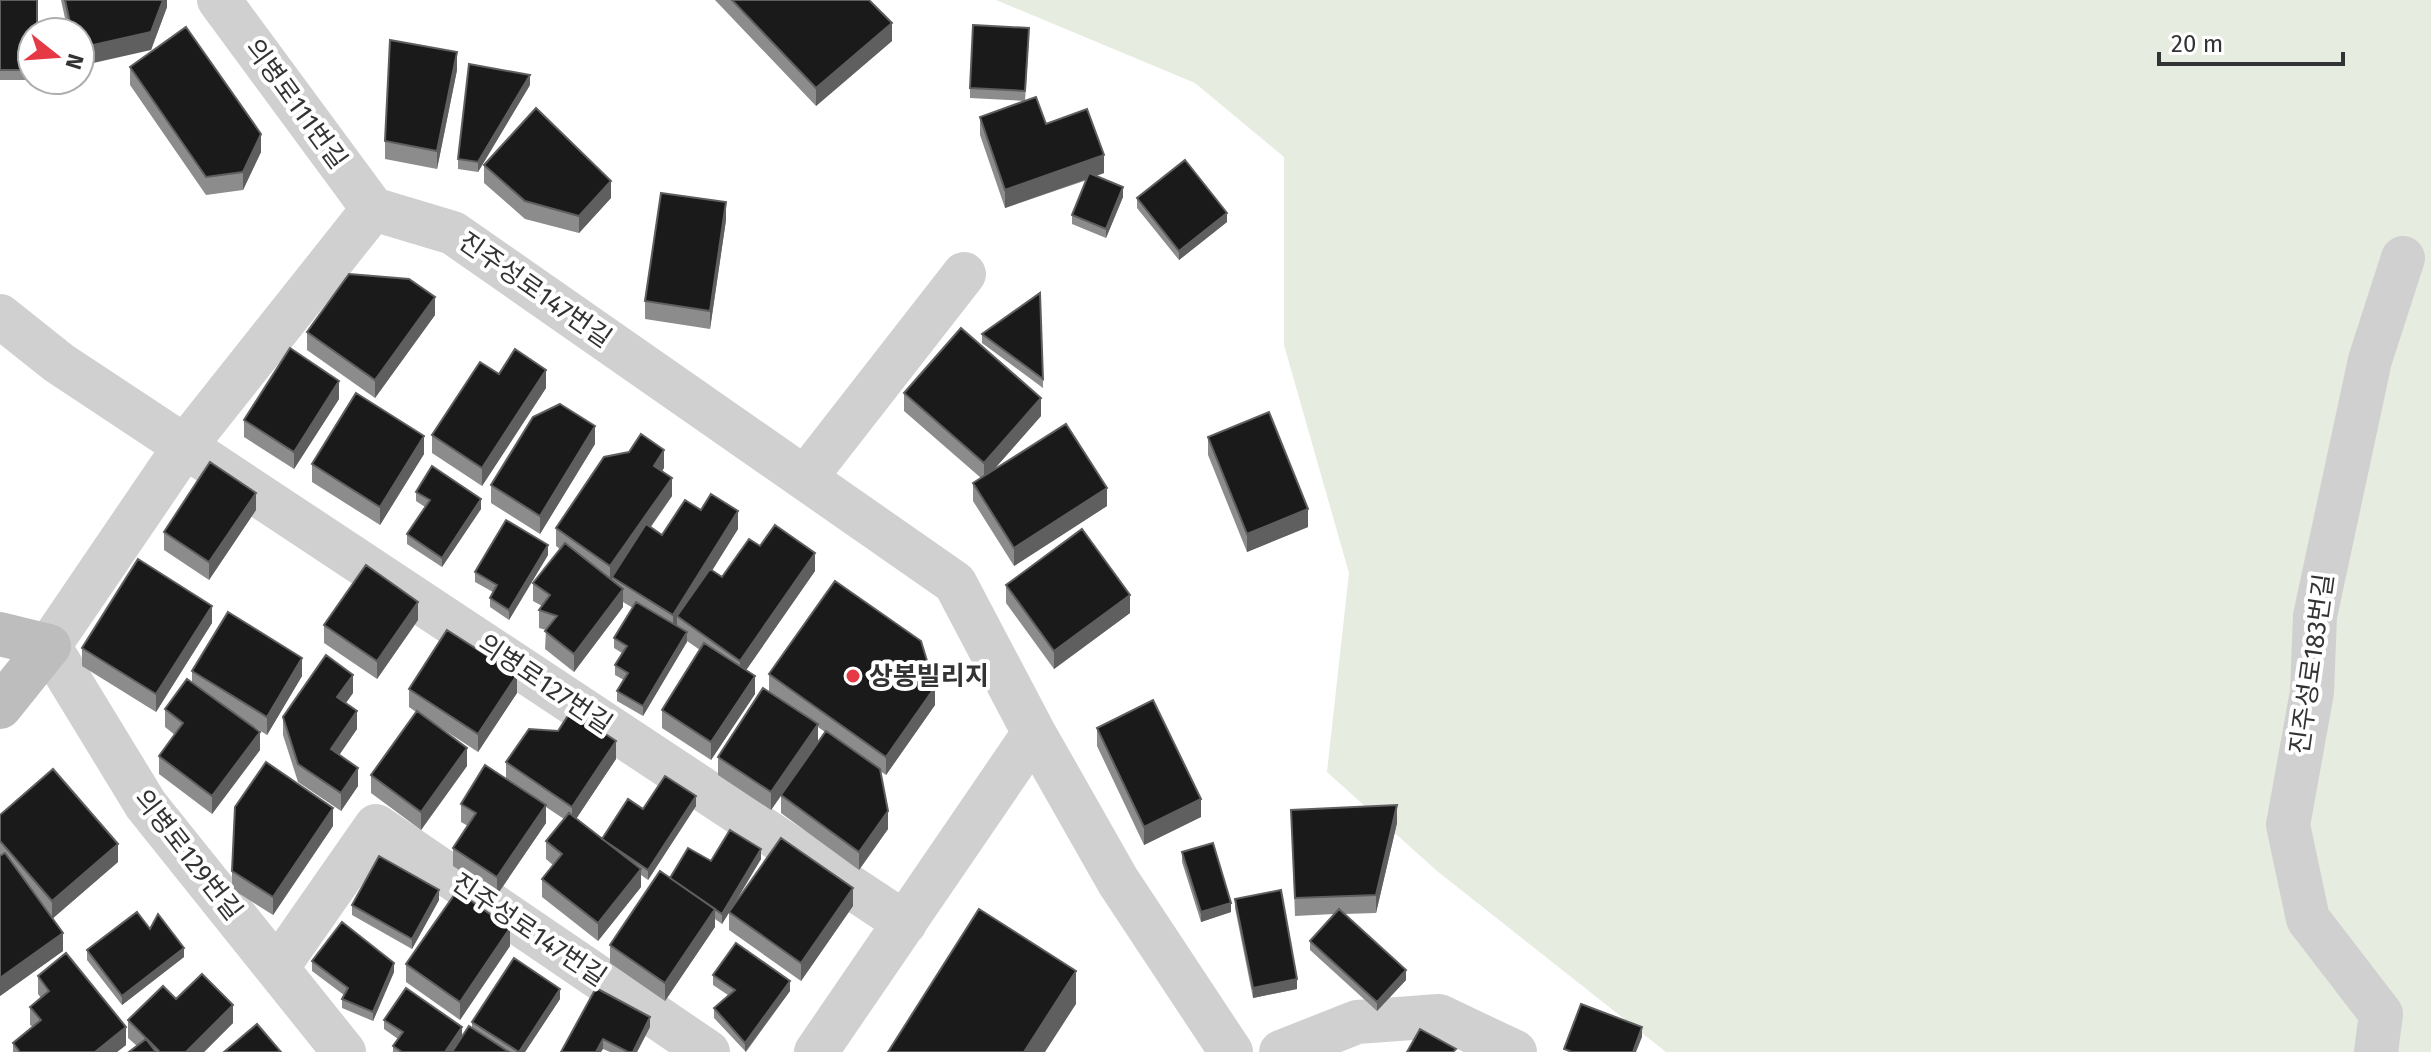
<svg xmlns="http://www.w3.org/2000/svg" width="2431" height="1052" font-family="'Fira Sans','Noto Sans KR',sans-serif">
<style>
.green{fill:#e6ecdf}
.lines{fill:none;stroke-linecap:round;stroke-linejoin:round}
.street{stroke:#d0d0d0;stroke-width:44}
.secondary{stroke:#bdbdbd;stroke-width:44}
.wall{fill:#8c8c8c;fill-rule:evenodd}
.shaded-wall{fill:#5f5f5f}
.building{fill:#1a1a1a;stroke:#5f5f5f;stroke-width:2}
.poi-dot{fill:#e63946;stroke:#fff;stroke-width:3}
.labels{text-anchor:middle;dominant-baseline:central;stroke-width:8;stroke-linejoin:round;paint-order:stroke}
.street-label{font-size:26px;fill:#333;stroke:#fff}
.poi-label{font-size:26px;font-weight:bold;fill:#333;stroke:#fff;text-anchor:start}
</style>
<rect width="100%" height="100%" fill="#fff"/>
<!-- green -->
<path class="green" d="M996,0H2431V1052H1666L1437,871L1327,772L1349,573L1284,345V157L1195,83Z"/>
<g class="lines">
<!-- street -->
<path class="street" d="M219,0L373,209
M0,316L59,363L905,923
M805,478L964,274
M277,968L376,826L708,1052
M344,1052L146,805L49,646L185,446L373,209L453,233L955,583L1034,733L1118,881L1231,1052
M816,1052L1034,733
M1281,1052L1357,1022L1439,1016L1515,1052
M2376,1052L2381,1014L2308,919L2288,825L2312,692L2315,616L2370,360L2403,258"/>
<!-- secondary -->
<path class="secondary" d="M0,634L49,646L0,707"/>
</g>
<!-- wall -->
<path class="wall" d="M0,0L32,32V80H0Z
M61,0H167V7L151,50L80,32H68Z
M715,0H869L892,41L816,106Z
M1029,37L1025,101L1046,124L1104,173L1096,176L1123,197L1106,238L1072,224V215L1087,180L1005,208L980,135V117L1025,101L970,98V88Z
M130,67L261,152L243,190L206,195L130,85Z
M457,70L437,169L385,159V141Z
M530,85L478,172L458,169V159Z
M484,165L611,198L579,233L525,219L484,183Z
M1137,198L1227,222L1179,260L1137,208Z
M726,220L710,329L645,319V301Z
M435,315L375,398L307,350V332Z
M982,334L1043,379V388L982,343Z
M499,374L546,388L482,486L432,453V435Z
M904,393L1041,416L994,469L1107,506L1014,566L973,501V483L981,478L904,411Z
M339,399L294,469L244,437V420Z
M1208,437L1308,527L1247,552L1208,455Z
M595,444L540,534L491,503V485Z
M424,454L380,525L312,482V464Z
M664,468L662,471L672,496L651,527L662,535L701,510L738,529L712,570L722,577L760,546L815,571L746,670L755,694L711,760L662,728V710L700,650L687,641L643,716L617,701V691L624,680L615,675V665L622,653L614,648V638L633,608L623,602V607L574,672L545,649L546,630L539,628V610L542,606L533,601V583L560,549L556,546V528Z
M416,492L481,509L442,567L407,544V534L425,507L416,501Z
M256,510L209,580L164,550V532Z
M548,555L509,620L490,607V598L493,592L475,582V572Z
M1006,585L1130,613L1054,669L1006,603Z
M418,620L377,679L324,643V625Z
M212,623L156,712L82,666V648Z
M192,671L302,676L267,735L245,721L260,750L212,814L159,774V756L175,735L165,727V709L192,682Z
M769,674L935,705L886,775L880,771L888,829L859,870L781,813V796L771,810L718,775V757L769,692ZM818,727L825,732L794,777L818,742Z
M409,689L517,693L478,752L435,724L467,766L421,830L371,793V775L416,712L409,707Z
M353,693L346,703L357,729L339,755L358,786L341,811L298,782L283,735V717Z
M1097,728L1201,817L1144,845L1097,746Z
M616,759L576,819L602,839L643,809L696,806L648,880L641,875V887L598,941L542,897V879L553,865L546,859V841L564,819L546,807V823L497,895L453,866V848L468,826L461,822V804L506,779V762Z
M1291,810L1397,823L1376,913L1344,914L1406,980L1377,1011L1310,950V941L1334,914L1295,916Z
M0,815L118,862L52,919L63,951L0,996Z
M333,826L273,915L232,889V871Z
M1182,852L1231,912L1201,922L1182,862Z
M761,859L732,908L853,906L801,981L729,930V913L722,924L715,919V927L665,1001L610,963V945L670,878L711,861Z
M1235,899L1297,989L1253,998L1235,908Z
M439,900L412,949L352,915V905Z
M150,929L184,957L122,1005L87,960V950Z
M510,946L460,1020L406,982V964Z
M312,961L394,972L373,1021L342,1008V999L344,995L312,971Z
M713,975L790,991L746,1052L714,1018V1008L728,995L713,985Z
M38,976L126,1045L117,1052H13V1043L33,1027L30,1025V1007L41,998L38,994Z
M596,988L650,1027L637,1052H610L603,1049Z
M176,999L233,1023L204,1052H129L137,1046L128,1038V1020Z
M560,999L525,1052H393V1046L398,1039L384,1029V1020L462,1036L472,1028V1022Z"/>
<!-- shaded-wall -->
<path class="shaded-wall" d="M163,0H167V7L151,50L80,66V48Z
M892,23V41L816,106V88Z
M457,52V70L437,169V151Z
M530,75V85L478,172V162Z
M261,134V152L243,190V172Z
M1104,155V173L1005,208V190Z
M611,181V198L579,233V216Z
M1123,187V197L1106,238V229Z
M726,202V220L710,329V311Z
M1227,213V222L1179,260V251Z
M435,297V315L375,398V380Z
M546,370V388L482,486V468Z
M339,381V399L294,469V452Z
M1041,398V416L984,481V463Z
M595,426V444L540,534V516Z
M424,436V454L380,525V507Z
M664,450V468L654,484V466Z
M672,478V496L614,578L612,577V581L610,584V566Z
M1107,488V506L1014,566V548Z
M256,493V510L209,580V562Z
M481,499V509L442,567V558Z
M1308,509V527L1247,552V534Z
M738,511V529L682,619L677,616V627L673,633V615Z
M548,545V555L509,620V610Z
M815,553V571L740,679V661Z
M623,589V607L574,672V654Z
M1130,595V613L1054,669V651Z
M418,602V620L377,679V661Z
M212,606V623L156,712V694Z
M687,632V642L643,716V706Z
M302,658V676L267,735V717Z
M353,675V693L337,715V697Z
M517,675V693L478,752V734Z
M755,676V694L711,760V742Z
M935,687V705L886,775V757Z
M357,711V729L331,767V749Z
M818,724V742L771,810V792Z
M260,732V750L212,814V796Z
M616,741V759L572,825V807Z
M467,748V766L421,830V812Z
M358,768V786L341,811V793Z
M696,796V806L648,880V870Z
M1201,799V817L1144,845V827Z
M546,805V823L497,895V877Z
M1397,805V823L1376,913V895Z
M333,808V826L273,915V897Z
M888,811V829L859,870V852Z
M118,844V862L52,919V901Z
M761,849V859L722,924V914Z
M641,869V887L598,941V923Z
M853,888V906L801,981V963Z
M439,890V900L412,949V939Z
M1231,903V912L1201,922V912Z
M715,909V927L665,1001V983Z
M510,928V946L460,1020V1002Z
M63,933V951L0,996V978Z
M184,948V957L122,1005V996Z
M394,963V972L373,1021V1012Z
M1406,970V980L1377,1011V1002Z
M1076,971V1004L1045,1052H1024Z
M1297,979V989L1253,998V988Z
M790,981V991L745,1052V1043Z
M560,989V999L525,1052H519Z
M233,1005V1023L204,1052H186Z
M650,1017V1027L637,1052H633Z
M126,1027V1045L117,1052H95Z
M462,1027V1037L452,1052H445Z
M1642,1027V1037L1636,1052H1633Z
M603,1039V1049L601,1052H596Z"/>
<!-- building -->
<path class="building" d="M0,0H37V32H32V70H0Z
M65,0H163L151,32L80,48V32H72Z
M732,0H869L892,23L816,88Z
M973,25L1029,28L1025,91L970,88Z
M186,27L261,134L243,172L206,177L130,67Z
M390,40L457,52L437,151L385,141Z
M469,64L530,75L478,162L458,159Z
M1036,97L1046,124L1087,109L1104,155L1005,190L980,117Z
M536,108L611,181L579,216L525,201L484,165Z
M1185,160L1227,213L1179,251L1137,198Z
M1089,173L1123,187L1106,229L1072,215Z
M661,193L726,202L710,311L645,301Z
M349,274L409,279L435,297L375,380L307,332Z
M1040,293L1043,379L982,334Z
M961,328L1041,398L984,463L904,393Z
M290,348L339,381L294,452L244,420Z
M515,349L546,370L482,468L432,435L480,362L499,374Z
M356,393L424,436L380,507L312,464Z
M560,404L595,426L540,516L491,485L533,417Z
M1269,412L1308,509L1247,534L1208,437Z
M1066,424L1107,488L1014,548L973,483Z
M641,434L664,450L654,466L672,478L610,566L556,528L604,457L629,452Z
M210,462L256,493L209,562L164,532Z
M432,466L481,499L442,558L407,534L430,500L416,492Z
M711,494L738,511L673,615L612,577L646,524L662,535L685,500L701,510Z
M506,520L548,545L509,610L490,598L497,585L475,572Z
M775,525L815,553L740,661L677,616L710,569L722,577L749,539L760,546Z
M1082,529L1130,595L1054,651L1006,585Z
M565,543L623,589L574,654L545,631L557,616L539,610L550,595L533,583Z
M138,559L212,606L156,694L82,648Z
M366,565L418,602L377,661L324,625Z
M835,581L921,641L935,687L886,757L769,674Z
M636,602L687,632L643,706L617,691L628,673L615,665L627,646L614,638Z
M228,612L302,658L267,717L192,671Z
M447,630L517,675L478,734L409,689Z
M704,643L755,676L711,742L662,710Z
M326,655L353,675L337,697L357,711L331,749L358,768L341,793L298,764L283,717Z
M187,679L260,732L212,796L159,756L183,723L165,709Z
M763,688L818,724L771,792L718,757Z
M1153,700L1201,799L1144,827L1097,728Z
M417,711L467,748L421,812L371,775Z
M571,711L616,741L572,807L506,762L529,729L558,731Z
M826,731L880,769L888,811L859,852L781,795Z
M266,762L333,808L273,897L232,871L235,807Z
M485,765L546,805L497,877L453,848L476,813L461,804Z
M53,769L118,844L52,901L0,841V815Z
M665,776L696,796L648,870L602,839L628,799L643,809Z
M1397,805L1376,895L1295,898L1291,810Z
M569,813L641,869L598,923L542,879L562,854L546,841Z
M730,830L761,849L722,914L670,878L688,848L711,861Z
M781,838L853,888L801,963L729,912Z
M1213,843L1231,903L1201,912L1182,852Z
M5,853L63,933L0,978V856Z
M379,856L439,890L412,939L352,905Z
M660,871L715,909L665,983L610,945Z
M1281,890L1297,979L1253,988L1235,899Z
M457,891L510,928L460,1002L406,964Z
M979,909L1076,971L1024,1052H888Z
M1339,909L1406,970L1377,1002L1310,941Z
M137,912L150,929L158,914L184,948L122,996L87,950Z
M342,922L394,963L373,1012L342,999L348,988L312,961Z
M736,943L790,981L745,1043L714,1008L735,990L713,975Z
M66,953L126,1027L95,1052H20L13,1043L41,1020L30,1007L49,991L38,976Z
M514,958L560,989L519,1052L472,1022Z
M202,974L233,1005L186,1052H160L128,1020L163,986L176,999Z
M406,988L462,1027L445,1052H402L393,1046L403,1032L384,1020Z
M596,988L650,1017L633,1052H628L603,1039L596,1052H561Z
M1581,1004L1642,1027L1633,1052H1572L1564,1049Z
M257,1024L281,1052H224Z
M469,1026L509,1052H452Z
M1420,1029L1456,1049L1453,1052H1407Z
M146,1039L156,1052H129Z"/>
<!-- markers -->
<circle class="poi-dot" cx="853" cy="676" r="8"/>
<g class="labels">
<!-- street labels -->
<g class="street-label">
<text transform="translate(296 104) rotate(54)">의병로111번길</text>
<text transform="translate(535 290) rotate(35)">진주성로147번길</text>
<text transform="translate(2312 664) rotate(-82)">진주성로183번길</text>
<text transform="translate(545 684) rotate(34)">의병로127번길</text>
<text transform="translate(188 855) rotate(52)">의병로129번길</text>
<text transform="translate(529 930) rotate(34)">진주성로147번길</text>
</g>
<!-- poi labels -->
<g class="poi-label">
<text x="869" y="676">상봉빌리지</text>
</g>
</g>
<!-- north arrow -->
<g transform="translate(56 56) rotate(107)"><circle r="38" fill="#ffffff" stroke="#adadad" stroke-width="2"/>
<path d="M0-6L14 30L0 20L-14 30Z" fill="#e63946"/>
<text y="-12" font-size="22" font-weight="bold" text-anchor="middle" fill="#333333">N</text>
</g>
<!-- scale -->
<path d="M2159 52v12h184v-12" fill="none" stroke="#333333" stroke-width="4"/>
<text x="2171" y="52" font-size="24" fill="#333333" stroke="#ffffff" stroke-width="6" paint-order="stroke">20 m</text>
</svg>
